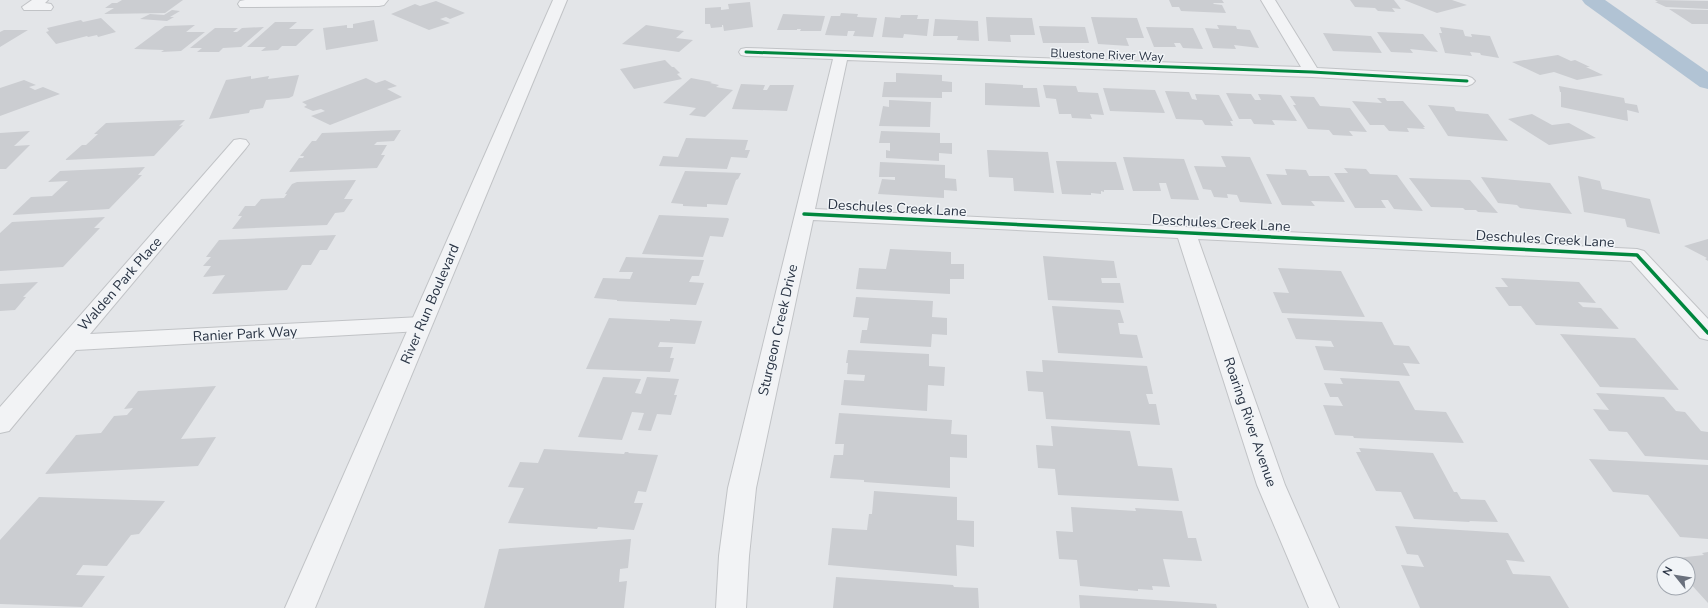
<svg xmlns="http://www.w3.org/2000/svg" width="1708" height="608" font-family="'Nunito Sans',sans-serif">
<style>
.lines{fill:none;stroke-linecap:round;stroke-linejoin:round}
.canal{fill:#b1c3d4;fill-rule:evenodd}
.building{fill:#cbcdd1}
.minor-casing{stroke:#c1c3c6;stroke-width:2}
.tertiary-casing{stroke:#c1c3c6;stroke-width:2}
.minor{fill:#f2f3f5;fill-rule:evenodd}
.tertiary{fill:#f2f3f5;fill-rule:evenodd}
.cycleway-far1-casing{stroke:#f1f4f7;stroke-width:4.5}
.cycleway-casing{stroke:#f1f4f7;stroke-width:6}
.cycleway-far1{stroke:#00873e;stroke-width:3}
.cycleway{stroke:#00873e;stroke-width:3.5}
.labels{text-anchor:middle;dominant-baseline:central;stroke-width:3;stroke-linejoin:round;paint-order:stroke}
.far-street-label{font-size:12px;fill:#293343;stroke:#f1f4f7}
.street-label{font-size:14px;fill:#293343;stroke:#f1f4f7}
</style>
<rect width="100%" height="100%" fill="#e3e5e8"/>
<g class="lines">
<!-- canal -->
<path class="canal" d="M1582,0H1605L1708,72V89L1700,87L1585,4Z"/>
</g>
<!-- building -->
<path class="building" d="M122,0H183L165,13L104,14L114,8H105L112,3H117Z
M1169,0H1222L1224,3H1213L1214,4L1222,5L1226,13L1181,11L1179,7H1172Z
M1350,0H1394L1401,9L1392,8L1395,12L1378,11L1375,8L1355,7Z
M1404,0H1452L1467,5L1437,13Z
M1655,0L1708,1V9L1666,7L1655,2H1658Z
M436,1L465,13L450,19L446,17L440,19L450,23L429,30L391,14L415,4L420,6Z
M750,2L753,27L724,31L723,25H722V27L711,28L710,24H705V8L721,7V10L729,9L728,4Z
M1669,9L1708,10V24H1692Z
M172,10L180,11L170,17H174L167,21L140,19L150,14L164,15Z
M841,13L858,14L857,17L877,18L873,37L853,36L855,31H848L847,36L825,35L831,16H840Z
M783,14L825,16L821,31H800L801,29H797V30H777Z
M901,15H918L917,19H929L927,36L904,34L903,38L882,37L885,17L900,18Z
M986,17L1032,18L1035,35H1010L1011,42L988,41Z
M1091,17L1137,18L1144,38H1126L1129,46L1098,44Z
M101,18L116,32L98,37L97,35L88,37L87,36L56,44L46,32L49,31L47,28L81,20L83,22Z
M935,19L978,21L979,41L957,40L958,36H933Z
M374,20L378,41L326,50L323,28L347,25V28H353V24Z
M275,22H297L289,29H314L296,46H282L278,50L261,51L266,47H247Z
M195,25L186,32H205L181,51L161,52L164,50L134,49L165,26Z
M646,25L684,31L676,38L693,40L679,52L622,44Z
M1217,25L1236,26L1237,29L1250,30L1259,48L1234,45L1236,49L1213,48L1205,28L1219,29Z
M1039,26L1085,27L1089,43H1043Z
M264,27L241,47L223,48L219,52H197L202,48H190L215,28H238L233,32H237L242,28Z
M1146,27L1193,28L1203,49L1183,48L1180,43H1174L1176,47H1154Z
M1440,27L1463,30L1465,36L1472,37L1471,34L1490,36L1499,58L1481,55L1480,53L1470,52L1472,56L1445,53L1439,33H1442Z
M4,30H28L0,47V32Z
M1377,32L1423,34L1438,52L1410,49L1413,53L1391,52Z
M1323,33L1371,36L1382,53L1333,51Z
M1558,55L1571,61L1575,60L1590,67H1586L1603,75L1577,80L1554,72L1540,75L1512,62Z
M665,60L672,67H674L680,73L677,74L682,79L634,89L620,69Z
M896,73L942,75V81L952,82V92H942V98L882,97L884,82H896Z
M299,75L293,96L289,98L266,100L263,108L250,110L249,113L209,119L226,80L251,76V79L269,76L268,79Z
M366,78L376,83L385,80L397,86L387,89L402,97L330,125L311,116L325,111L321,109L313,111L304,107L307,105L302,102Z
M691,78L712,82L710,83L719,85L716,87L733,90L705,117L689,115L696,108L663,103Z
M24,80L36,85L29,87L35,90L43,87L60,94L0,116V88Z
M985,83L1023,85V88H1037L1040,107L985,105Z
M741,84L765,85L763,90H767L770,85H794L787,111L732,109Z
M1043,85L1076,86L1078,92L1098,93L1104,115L1090,114L1092,119L1072,118L1071,114H1059L1056,99L1046,98Z
M1559,86L1624,98L1625,103L1637,105L1639,113L1627,110L1628,121L1561,107V92H1560Z
M1103,88L1155,90L1165,113L1110,111Z
M1165,91L1189,92L1192,99L1197,100L1195,94L1219,95L1233,121H1230L1233,126L1205,125L1202,120L1176,119Z
M1226,93L1251,94L1255,100H1261L1258,94L1281,95L1297,121L1272,120L1275,125L1254,124L1251,119H1239Z
M1290,96L1314,97L1320,106L1350,108L1367,132L1349,131L1353,136L1333,135L1329,130L1308,129L1293,105H1296Z
M1377,98H1385L1387,101H1403L1425,127H1423L1425,129L1407,128L1409,132L1389,131L1384,125H1370L1352,101L1382,103Z
M889,100L931,102L930,127L879,126L883,106L889,107Z
M1428,105L1454,107L1456,111L1488,114L1508,141L1448,136Z
M1532,114L1552,125L1569,123L1596,138L1549,145L1508,119Z
M185,120L179,126L183,125L154,156L65,160L82,145H86L98,134H94L106,123Z
M401,130L394,141L377,142L374,145H387L381,155H385L377,168L289,172L299,158H303L304,156H300L312,141H316L322,133Z
M30,131L14,146L30,145L6,169H0V133Z
M881,131L940,133V143H952V154L939,153V161L886,158V150L890,151V143H879Z
M686,138L748,140L745,150H750L747,158L731,157L727,169L659,166L663,156L678,157Z
M987,150L1048,152L1054,193L1014,191L1013,178L989,177Z
M1221,156L1250,157L1272,204L1240,202L1237,195L1227,194L1228,198L1214,197L1211,190L1203,189L1194,166L1226,167Z
M1123,157L1184,159L1199,200L1171,199L1166,183H1159L1161,191H1133Z
M1056,161L1116,162L1124,190H1104V192L1101,191V194L1091,193V195L1062,194Z
M880,162L945,165V178L956,179L957,191L944,190V198L878,194L882,179L895,180V177H879Z
M145,167L138,175H142L109,209L12,215L31,197L52,196L68,181L48,182L60,171Z
M1344,168L1366,169L1370,174L1397,175L1423,211L1394,209L1388,200H1381L1386,208H1355L1334,173H1348Z
M1285,169L1306,170L1309,176H1329L1345,202L1311,201L1315,206L1282,205L1266,174L1287,175Z
M685,171L741,173L738,179L736,180L727,205L707,204V207L683,206V204L671,203Z
M1578,176L1600,181L1602,189L1650,199L1660,234L1627,227L1625,219L1584,212Z
M1481,177L1550,183L1572,214L1520,208L1517,205L1498,203Z
M1409,178L1470,180L1498,213L1478,212L1476,210H1465L1463,208L1431,207Z
M356,180L344,199H353L344,212L335,213L327,225L232,229L242,216H238L245,206H255L261,199L284,198L287,194H285L292,184L297,182Z
M659,215L728,218L729,219L723,237L710,236L703,257L642,254Z
M105,217L94,228H100L63,267L0,271V233L12,222Z
M336,235L327,250H320L311,265H302L287,290L212,294L225,275L203,277L211,266H203L211,257H206L219,240Z
M1708,239V261L1705,259L1707,258L1684,246Z
M890,249L951,252V264H964V279H950V294L856,289L859,268L886,269Z
M1043,256L1114,261L1117,278H1101L1102,283H1120L1124,303L1048,300Z
M626,257L704,260L699,276H692L689,282L704,283L696,305L617,301V300L594,298L603,278L630,279L633,272H619Z
M1278,268L1341,271L1365,317L1282,313L1273,292L1289,293Z
M1501,278L1579,282L1596,303L1578,302L1583,307L1601,308L1619,329L1536,325L1521,306H1509L1495,287H1508Z
M38,282L23,297H26L15,310L0,311V284Z
M856,297L933,301L932,317L947,318V335L932,334L931,347L860,343L862,330H867L869,318L853,317Z
M1052,306L1120,310L1124,323H1118L1120,334L1137,335L1143,358L1058,353Z
M609,318L670,321V319L702,321L695,344L660,342L658,347H673L670,358H674L670,372L586,369Z
M1287,318L1382,322L1394,345L1409,346L1420,364L1403,363L1410,376L1324,370L1315,346L1334,347L1331,341L1296,339Z
M1560,334L1635,338L1679,390L1600,387Z
M848,350L929,354V366L945,367L944,386L928,385L927,411L841,405L844,380L864,381L865,375L847,374L848,363H846Z
M1042,360L1147,366L1153,394H1146L1149,404H1156L1160,425L1046,419L1043,392L1028,391L1026,371L1043,372Z
M603,377L641,379L635,393L641,394L647,377L679,379L674,395H677L671,415L657,414L651,431L638,430L644,413L632,412L622,440L578,437Z
M1340,378L1399,381L1415,410L1446,412L1464,443L1354,438L1353,436L1335,435L1323,405L1343,406L1338,397H1330L1324,383L1343,384Z
M216,386L181,439L216,437L198,466L45,474L76,435L101,433L114,416L127,415L133,408L124,409L138,391Z
M1596,393L1664,397L1676,411L1685,412L1701,431L1708,432V460L1645,456L1627,432L1609,431L1593,409L1609,410Z
M839,413L952,420L951,434L967,435V458L950,457V488L864,482V480L830,478L834,455H843L844,444H835Z
M1051,426L1130,431L1138,466L1172,468L1179,501L1058,495L1055,469L1038,468L1036,445L1053,446Z
M1359,448L1433,453L1454,492H1457L1461,499L1485,500L1498,522L1469,521L1470,522L1414,519L1401,492L1376,491L1356,452H1361Z
M544,449L624,454L625,452H629L628,453L658,455L646,492L638,491L634,503H643L634,530L598,527L597,529L508,523L524,488L508,487L520,462L538,463Z
M1589,459L1708,465V539L1680,537L1648,495L1613,492Z
M874,491L957,497V520L974,521V547L956,545L957,576L828,565L832,528L867,530L869,514H872Z
M39,497L165,501L139,534L131,535L107,566L83,565L76,575L105,576L82,607L0,604V540Z
M1071,507L1136,511L1135,508L1182,511L1188,538H1196L1202,561L1163,559L1170,587L1152,586L1153,590L1138,589V591L1080,586L1077,560L1059,559L1056,531L1073,532Z
M1395,526L1508,533L1525,562L1506,560L1513,574L1550,576L1569,608H1420L1401,565L1424,567L1418,555L1407,554Z
M631,539L628,568L620,569L619,582L627,581L624,608H484L499,549Z
M1708,552V603L1688,581V564H1673L1668,559L1704,555L1702,553Z
M836,577L953,585L954,587L978,588L979,608H833Z
M1079,595L1216,604L1217,608H1080Z"/>
<g class="lines">
<defs>
<path id="minor" d="M32,0H48L45,3L51,4L53,7L51,10H24L22,7Z
M245,0H388L384,5L379,6L240,7L238,4L240,1Z
M1261,0H1275L1317,68L1467,76L1472,78L1475,81L1472,84L1467,86L1312,77L847,60L815,209L1637,249L1644,251L1708,319V340L1700,338L1631,261L1198,239L1285,485L1339,608H1309L1257,485L1178,238L813,220L756,488L749,556L746,608H716L719,556L728,488L833,59L746,56L741,55L739,52L741,49L746,48L1301,67Z
M240,139L246,140L249,144L246,148L90,334L421,317L429,319L432,324L429,329L421,331L76,350L9,431L0,433V407L234,140Z"/>
<path id="tertiary" d="M553,0H567L315,608H285Z"/>
</defs>
<!-- minor casing -->
<use href="#minor" class="minor-casing"/>
<!-- tertiary casing -->
<use href="#tertiary" class="tertiary-casing"/>
<!-- minor -->
<use href="#minor" class="minor"/>
<!-- tertiary -->
<use href="#tertiary" class="tertiary"/>
<defs>
<path id="cycleway-far1" d="M746,52L1312,72L1467,81"/>
<path id="cycleway" d="M804,214L1637,255L1708,333"/>
</defs>
<!-- cycleway-far1 casing -->
<use href="#cycleway-far1" class="cycleway-far1-casing"/>
<!-- cycleway casing -->
<use href="#cycleway" class="cycleway-casing"/>
<!-- cycleway-far1 -->
<use href="#cycleway-far1" class="cycleway-far1"/>
<!-- cycleway -->
<use href="#cycleway" class="cycleway"/>
</g>
<g class="labels">
<!-- far-street labels -->
<g class="far-street-label">
<text transform="translate(1107 55) rotate(2)">Bluestone River Way</text>
</g>
<!-- street labels -->
<g class="street-label">
<text transform="translate(897 208) rotate(3)">Deschules Creek Lane</text>
<text transform="translate(1221 223) rotate(3)">Deschules Creek Lane</text>
<text transform="translate(1545 239) rotate(3)">Deschules Creek Lane</text>
<text transform="translate(120 284) rotate(-49)">Walden Park Place</text>
<text transform="translate(430 304) rotate(-67)">River Run Boulevard</text>
<text transform="translate(778 330) rotate(-77)">Sturgeon Creek Drive</text>
<text transform="translate(245 334) rotate(-3)">Ranier Park Way</text>
<text transform="translate(1250 422) rotate(71)">Roaring River Avenue</text>
</g>
</g>
<!-- north arrow -->
<g transform="translate(1676 576) rotate(300)"><circle r="19" fill="#f1f4f7" stroke="#a1a7af"/>
<path d="M0-3L7 15L0 10L-7 15Z" fill="#6a717d"/>
<text y="-6" font-size="11" font-weight="bold" text-anchor="middle" fill="#293343">N</text>
</g>
</svg>
